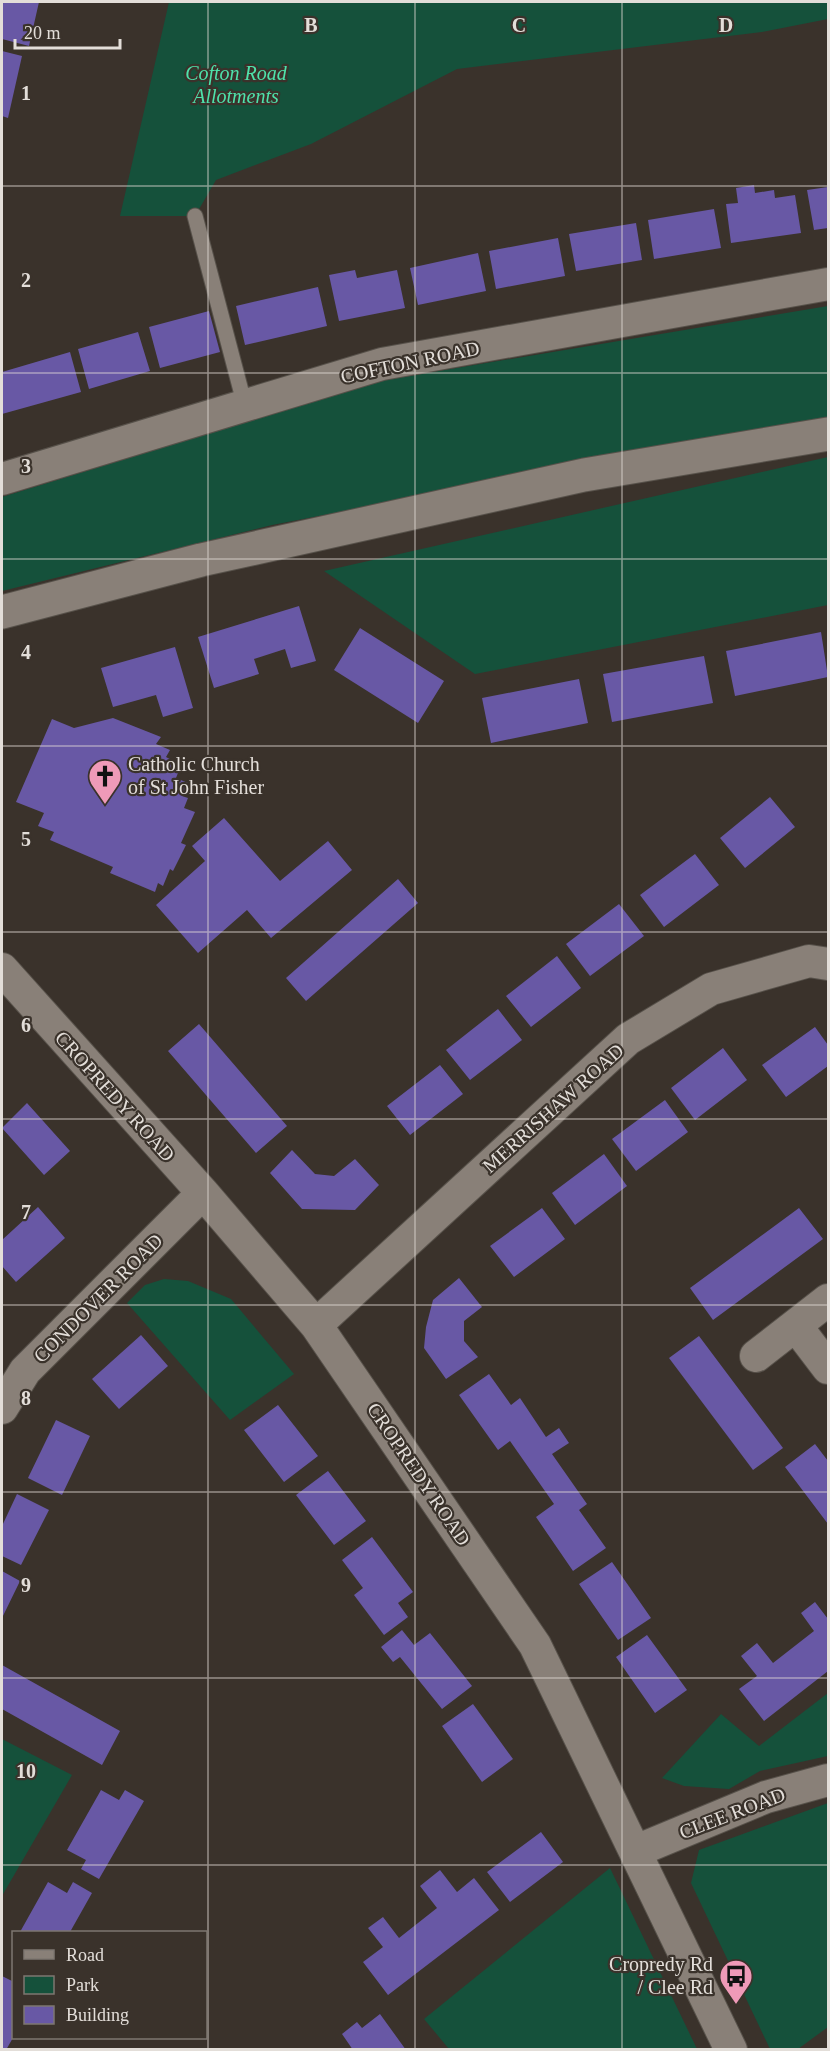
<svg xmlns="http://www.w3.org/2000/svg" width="830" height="2051" font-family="'Times New Roman',serif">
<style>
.green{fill:#15513b}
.building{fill:#6858a5}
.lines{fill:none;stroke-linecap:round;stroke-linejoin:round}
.service-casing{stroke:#57514a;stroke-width:17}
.minor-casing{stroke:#57514a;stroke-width:34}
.tertiary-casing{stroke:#57514a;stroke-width:35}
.service{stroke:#898078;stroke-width:15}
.minor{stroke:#898078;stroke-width:32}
.tertiary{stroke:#898078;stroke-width:33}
.grid{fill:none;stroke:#e3ded9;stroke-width:1.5;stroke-opacity:0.55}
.labels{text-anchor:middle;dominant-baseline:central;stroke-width:4.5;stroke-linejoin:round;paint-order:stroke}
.park-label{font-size:20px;font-style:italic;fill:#4ee2ab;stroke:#3a322b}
.street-label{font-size:20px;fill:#e3ded9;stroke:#3a322b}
.poi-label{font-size:20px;fill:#e3ded9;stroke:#3a322b;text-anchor:start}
.grid-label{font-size:20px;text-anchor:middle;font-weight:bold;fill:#e3ded9;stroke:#3a322b;stroke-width:4.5;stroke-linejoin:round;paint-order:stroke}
</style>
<rect width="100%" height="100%" fill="#3a322b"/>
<!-- green -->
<path class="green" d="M169,2H828V19L762,32L457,69L311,144L216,180L195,216H120Z
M828,306V418L272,525L2,591V497L379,381Z
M828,457V605L475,674L324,571Z
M164,1279L188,1281L231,1299L294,1374L230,1420L127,1303L145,1285Z
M828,1693V1756L760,1771L729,1789L684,1786L662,1778L721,1714L759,1746Z
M2,1739L72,1775L2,1896Z
M828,1803V2027L798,2049H770L691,1883L699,1850Z
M610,1868L697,2049H449L424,2019Z"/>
<!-- building -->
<path class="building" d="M2,2H39L29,46L2,39Z
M2,51L22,56L8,118L2,116Z
M754,185L755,193L774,190L775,198L795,195L801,233L731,243L726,204L738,203L736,188Z
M828,187V228L814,230L807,190Z
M714,209L721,248L654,259L648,220Z
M636,223L642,260L576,271L569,234Z
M558,238L565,276L496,289L489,251Z
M478,253L486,291L418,305L410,268Z
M355,270L357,278L397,270L405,308L339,321L329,275Z
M318,287L327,326L245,345L236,306Z
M209,311L220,352L160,368L149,327Z
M138,332L150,371L89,389L78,349Z
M70,352L81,392L2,414V372Z
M299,606L316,661L291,668L285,649L254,659L259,674L214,688L198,637Z
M360,628L444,681L418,723L334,670Z
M821,632L828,677L735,696L726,651Z
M175,647L193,708L163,717L156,695L113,707L101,668Z
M704,656L713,703L612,722L603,674Z
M579,679L588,723L491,743L482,698Z
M113,718L161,737L156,744L170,750L166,757L181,765L176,778L188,783L182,796L188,798L184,808L195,812L181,843L186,845L173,871L170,869L163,886L158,883L155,892L110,873L113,867L50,840L54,832L38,826L44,813L16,802L52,719L74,728Z
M770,797L795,827L745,868L720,838Z
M224,818L280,881L328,841L352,870L271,938L247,910L198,953L156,905L205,861L192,846Z
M695,854L719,885L664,927L640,895Z
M398,879L418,903L306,1001L286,978Z
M619,904L644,936L590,976L566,944Z
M557,956L581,988L531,1027L506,996Z
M498,1009L522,1040L470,1080L446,1050Z
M199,1024L287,1126L256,1153L168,1051Z
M815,1027L828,1045V1066L786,1097L762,1065Z
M723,1048L747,1080L695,1120L671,1088Z
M440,1065L463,1094L410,1135L387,1106Z
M665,1100L688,1132L636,1171L612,1139Z
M27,1103L70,1151L44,1175L2,1128Z
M292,1150L315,1174L334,1176L355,1159L379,1185L355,1210L302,1209L270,1173Z
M604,1154L627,1186L575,1225L552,1193Z
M38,1207L65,1238L16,1282L2,1266V1240Z
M542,1208L565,1239L514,1277L490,1246Z
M799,1208L823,1239L713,1320L690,1288Z
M459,1278L482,1307L464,1321V1341L478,1357L446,1379L424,1348L426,1327L433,1300Z
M141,1335L168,1366L119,1409L92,1379Z
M699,1336L783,1448L753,1470L669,1358Z
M489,1374L511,1405L520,1398L546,1437L559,1428L569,1443L552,1454L587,1504L579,1510L606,1548L573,1571L536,1517L554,1504L510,1441L498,1450L459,1395Z
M278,1405L318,1456L284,1482L244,1430Z
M56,1420L90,1436L62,1495L28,1478Z
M815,1444L828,1461V1524L785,1467Z
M328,1471L366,1521L334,1545L296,1495Z
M17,1494L49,1510L21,1565L2,1556V1526Z
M372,1537L413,1592L398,1603L408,1617L384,1635L354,1595L363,1588L342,1560Z
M612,1562L651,1618L618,1640L579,1584Z
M2,1571L20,1581L2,1618Z
M815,1602L828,1619V1671L764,1721L739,1689L757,1676L741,1656L757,1643L773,1663L814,1631L801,1613Z
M402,1630L414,1645L430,1633L472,1686L442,1709L400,1657L393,1662L381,1647Z
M647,1635L687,1690L655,1713L616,1657Z
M2,1665L120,1731L102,1765L2,1709Z
M473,1704L513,1759L482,1782L442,1726Z
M101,1790L119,1800L125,1790L144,1801L99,1879L81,1869L86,1860L67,1850Z
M541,1832L563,1862L510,1902L487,1872Z
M440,1870L457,1892L474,1878L499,1910L388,1995L363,1962L383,1947L368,1928L383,1917L399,1938L437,1908L420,1886Z
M48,1882L67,1893L73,1882L92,1893L70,1932H20Z
M2,1976L14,1982V2036L6,2050H2Z
M380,2014L406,2050H353L342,2034L357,2022L362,2028Z"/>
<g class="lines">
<defs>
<path id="service" d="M195,216L245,406"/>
<path id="minor" d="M2,479L382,364L828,284
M2,969L203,1193L316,1325L535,1645L731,2050
M316,1325L628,1039L711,989L809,961L828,964
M796,1326L828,1368
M756,1356L828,1300
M2,1408L25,1371L203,1193
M636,1851L766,1797L828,1780"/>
<path id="tertiary" d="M2,612L201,560L584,475L828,434"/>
</defs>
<!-- service casing -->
<use href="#service" class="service-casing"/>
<!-- minor casing -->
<use href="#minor" class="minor-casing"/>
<!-- tertiary casing -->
<use href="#tertiary" class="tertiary-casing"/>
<!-- service -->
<use href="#service" class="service"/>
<!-- minor -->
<use href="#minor" class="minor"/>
<!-- tertiary -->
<use href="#tertiary" class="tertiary"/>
</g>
<!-- grid -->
<path class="grid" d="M208,2V2050M415,2V2050M622,2V2050M2,186H828M2,373H828M2,559H828M2,746H828M2,932H828M2,1119H828M2,1305H828M2,1492H828M2,1678H828M2,1865H828"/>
<!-- icons -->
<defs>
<symbol id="church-pin" viewBox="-11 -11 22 30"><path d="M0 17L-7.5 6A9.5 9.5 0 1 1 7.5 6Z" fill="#ef9ab8" stroke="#3a322b"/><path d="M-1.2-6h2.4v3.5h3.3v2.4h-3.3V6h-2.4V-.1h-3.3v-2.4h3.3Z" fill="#111"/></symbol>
<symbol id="bus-pin" viewBox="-11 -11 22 30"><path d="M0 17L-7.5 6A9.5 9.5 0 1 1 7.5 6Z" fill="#ef9ab8" stroke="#3a322b"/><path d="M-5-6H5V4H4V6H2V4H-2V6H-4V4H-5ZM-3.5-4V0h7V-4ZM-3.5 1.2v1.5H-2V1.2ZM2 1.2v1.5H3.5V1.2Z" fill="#111"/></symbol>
</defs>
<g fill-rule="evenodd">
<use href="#church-pin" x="86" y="757" width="38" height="52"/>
<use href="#bus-pin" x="717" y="1957" width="38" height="52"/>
</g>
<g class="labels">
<!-- park labels -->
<g class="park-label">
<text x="236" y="73">Cofton Road<tspan x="236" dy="23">Allotments</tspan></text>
</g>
<!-- street labels -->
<g class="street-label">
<text transform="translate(410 362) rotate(-12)">COFTON ROAD</text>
<text transform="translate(115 1096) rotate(48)">CROPREDY ROAD</text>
<text transform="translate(553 1108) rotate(-42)">MERRISHAW ROAD</text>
<text transform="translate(98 1298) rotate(-45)">CONDOVER ROAD</text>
<text transform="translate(419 1474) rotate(56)">CROPREDY ROAD</text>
<text transform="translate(732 1813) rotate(-21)">CLEE ROAD</text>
</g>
<!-- poi labels -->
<g class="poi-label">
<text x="128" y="764">Catholic Church<tspan x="128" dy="23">of St John Fisher</tspan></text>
<text x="713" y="1964" text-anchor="end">Cropredy Rd<tspan x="713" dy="23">/ Clee Rd</tspan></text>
</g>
</g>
<g class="grid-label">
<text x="311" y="32">B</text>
<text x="519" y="32">C</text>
<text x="726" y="32">D</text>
<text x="26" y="100">1</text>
<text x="26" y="287">2</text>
<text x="26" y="473">3</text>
<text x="26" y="659">4</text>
<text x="26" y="846">5</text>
<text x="26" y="1032">6</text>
<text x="26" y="1219">7</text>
<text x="26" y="1405">8</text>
<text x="26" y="1592">9</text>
<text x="26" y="1778">10</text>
</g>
<!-- border -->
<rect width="830" height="2051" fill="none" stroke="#e3ded9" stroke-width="6"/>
<!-- legend -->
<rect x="12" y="1931" width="195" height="108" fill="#3a322b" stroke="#7e7771" stroke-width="1.5"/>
<rect x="24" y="1950" width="30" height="9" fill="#898078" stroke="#7e7771" stroke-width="1.5"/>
<text x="66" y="1961" font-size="18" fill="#e3ded9">Road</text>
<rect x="24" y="1976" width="30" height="18" fill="#15513b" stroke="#7e7771" stroke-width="1.5"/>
<text x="66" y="1991" font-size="18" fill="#e3ded9">Park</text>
<rect x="24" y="2006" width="30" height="18" fill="#6858a5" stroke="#7e7771" stroke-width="1.5"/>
<text x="66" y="2021" font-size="18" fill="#e3ded9">Building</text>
<!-- scale -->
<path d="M15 39v9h105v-9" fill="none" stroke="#e3ded9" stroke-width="3"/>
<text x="24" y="39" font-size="18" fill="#e3ded9" stroke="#3a322b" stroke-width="4.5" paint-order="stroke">20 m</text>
</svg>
